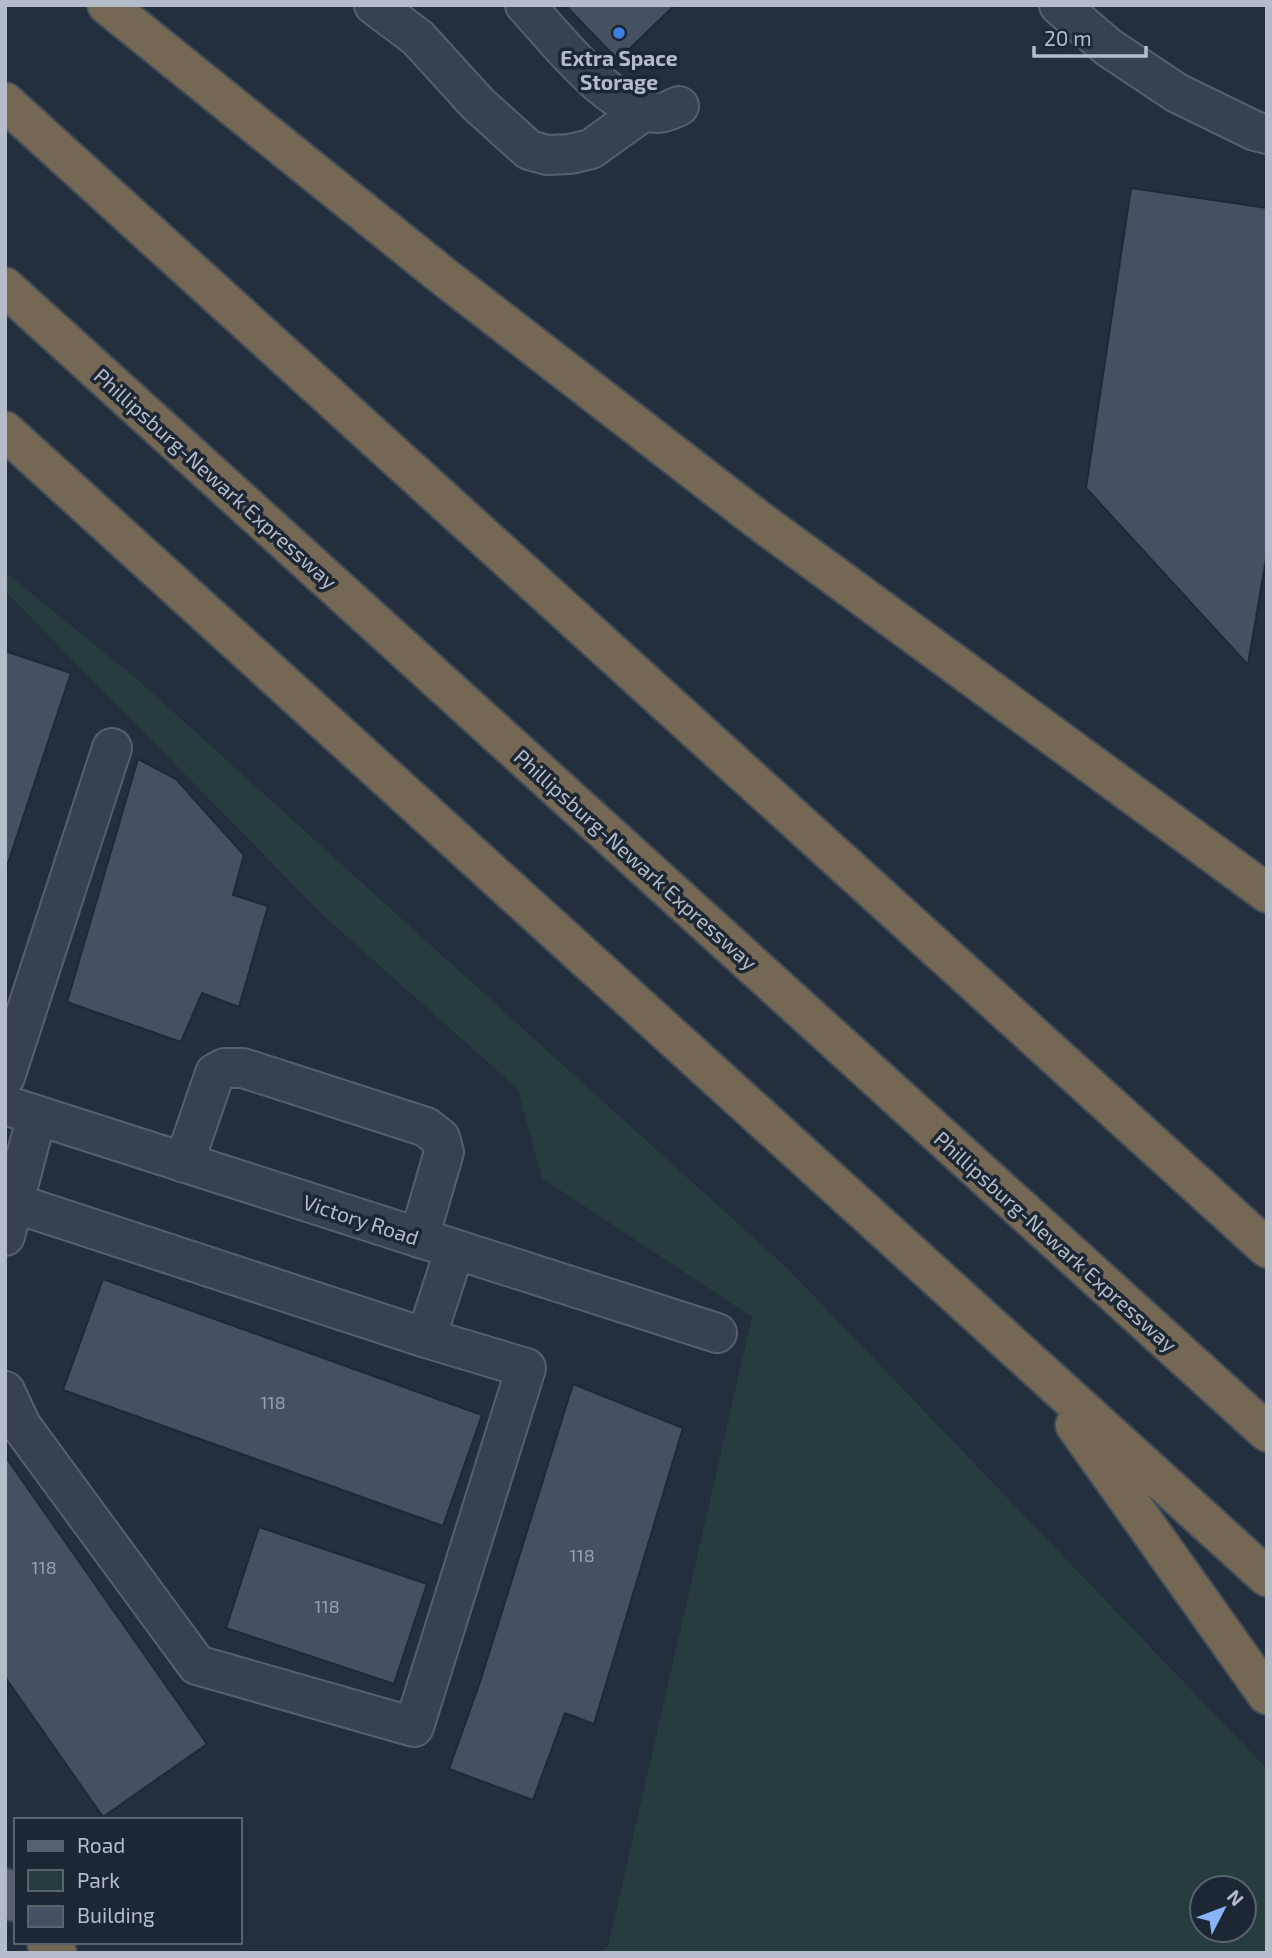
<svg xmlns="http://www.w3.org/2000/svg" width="1272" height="1958" font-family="'Exo 2',sans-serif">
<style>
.green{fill:#263c3f;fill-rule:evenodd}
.building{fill:#455162;stroke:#1f2835;stroke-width:2}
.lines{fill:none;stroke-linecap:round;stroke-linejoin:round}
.minor-casing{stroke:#565f6c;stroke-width:42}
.major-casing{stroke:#414a57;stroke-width:42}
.highway-casing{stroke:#434c59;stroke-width:42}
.minor{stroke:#38414e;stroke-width:38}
.major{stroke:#56606e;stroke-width:38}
.highway{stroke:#746855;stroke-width:38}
.shop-dot{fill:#3f7fe0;stroke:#1d2633;stroke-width:2.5}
.labels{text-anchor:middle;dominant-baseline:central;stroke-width:7;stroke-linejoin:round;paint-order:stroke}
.number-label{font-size:18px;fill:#98a1af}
.poi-label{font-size:21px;font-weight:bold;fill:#b4bcc9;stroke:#1d2633}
.street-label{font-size:21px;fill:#b4bcc9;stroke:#1d2633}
</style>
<rect width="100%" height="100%" fill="#242f3e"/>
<!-- green -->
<path class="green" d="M5,572L138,680L787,1268L1267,1769V1953H598L608,1947L752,1317L542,1178L518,1089L326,918L5,591ZM1202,1888H1244V1930H1202Z"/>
<!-- building -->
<path class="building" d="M565,5H675L618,60Z
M1131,188L1267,208V553L1248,665L1086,488Z
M5,651L71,673L5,872Z
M138,759L176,779L244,855L233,895L268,906L239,1007L202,993L181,1042L67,1002Z
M103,1279L482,1415L443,1526L63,1390Z
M573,1384L683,1428L594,1724L565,1713L533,1800L449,1769L480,1682Z
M5,1456L207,1744L103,1817L5,1677Z
M259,1527L427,1584L394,1684L226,1628Z"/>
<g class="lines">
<defs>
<path id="minor" d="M374,5L418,38L478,104L529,150L547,155L570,154L591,149L644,111
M525,5C555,37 612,113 658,113C665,113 672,109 679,106
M1059,5L1108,47L1177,93L1255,131L1267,134
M5,1077L112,748
M5,1105L717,1333
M184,1163L215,1073L224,1068H243L426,1127L440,1138L444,1152L419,1238
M14,1203L426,1338
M5,1236L37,1115
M5,1391L22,1427L197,1665L414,1727L526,1368L426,1338L455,1249"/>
<path id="major" d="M5,1888L16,1902"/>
<path id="highway" d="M107,5L443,276L757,519L1267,893
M5,102L1267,1248
M5,287L1267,1432
M5,431L1267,1577
M1075,1425L1267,1695
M47,1944L57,1953"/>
</defs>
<!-- minor casing -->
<use href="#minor" class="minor-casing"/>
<!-- major casing -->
<use href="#major" class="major-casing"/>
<!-- highway casing -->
<use href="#highway" class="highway-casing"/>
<!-- minor -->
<use href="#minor" class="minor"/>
<!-- major -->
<use href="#major" class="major"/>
<!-- highway -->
<use href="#highway" class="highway"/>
</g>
<!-- markers -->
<circle class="shop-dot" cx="619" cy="33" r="7"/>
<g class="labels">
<!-- number labels -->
<g class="number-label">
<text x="273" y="1402">118</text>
<text x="582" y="1555">118</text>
<text x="44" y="1567">118</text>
<text x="327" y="1606">118</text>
</g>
<!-- poi labels -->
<g class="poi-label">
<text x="619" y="57">Extra Space<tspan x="619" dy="24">Storage</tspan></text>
</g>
<!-- street labels -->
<g class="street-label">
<text transform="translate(216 478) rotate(42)">Phillipsburg-Newark Expressway</text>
<text transform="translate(636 859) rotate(42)">Phillipsburg-Newark Expressway</text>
<text transform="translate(361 1219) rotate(18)">Victory Road</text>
<text transform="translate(1056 1241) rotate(42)">Phillipsburg-Newark Expressway</text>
</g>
</g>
<!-- border -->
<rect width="1272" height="1958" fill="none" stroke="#b4bcc9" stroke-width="14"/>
<!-- legend -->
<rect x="14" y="1818" width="228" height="126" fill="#1d2633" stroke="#59626f" stroke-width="2"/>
<rect x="28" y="1841" width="35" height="10" fill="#56606e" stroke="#59626f" stroke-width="2"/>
<text x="77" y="1853" font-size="21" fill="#b4bcc9">Road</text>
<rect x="28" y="1870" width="35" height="21" fill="#263c3f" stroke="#59626f" stroke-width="2"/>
<text x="77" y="1888" font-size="21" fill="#b4bcc9">Park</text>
<rect x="28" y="1906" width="35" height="21" fill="#455162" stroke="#59626f" stroke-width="2"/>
<text x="77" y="1923" font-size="21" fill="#b4bcc9">Building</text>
<!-- north arrow -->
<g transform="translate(1223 1909) rotate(48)"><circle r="33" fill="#1d2633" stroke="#59626f" stroke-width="2"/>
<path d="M0-5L12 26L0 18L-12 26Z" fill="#8ab4f8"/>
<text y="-10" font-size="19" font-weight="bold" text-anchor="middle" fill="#b4bcc9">N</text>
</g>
<!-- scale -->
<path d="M1034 46v10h112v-10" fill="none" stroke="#b4bcc9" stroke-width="3.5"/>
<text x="1044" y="46" font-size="21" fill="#b4bcc9" stroke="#1d2633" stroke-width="5" paint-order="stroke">20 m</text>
</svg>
